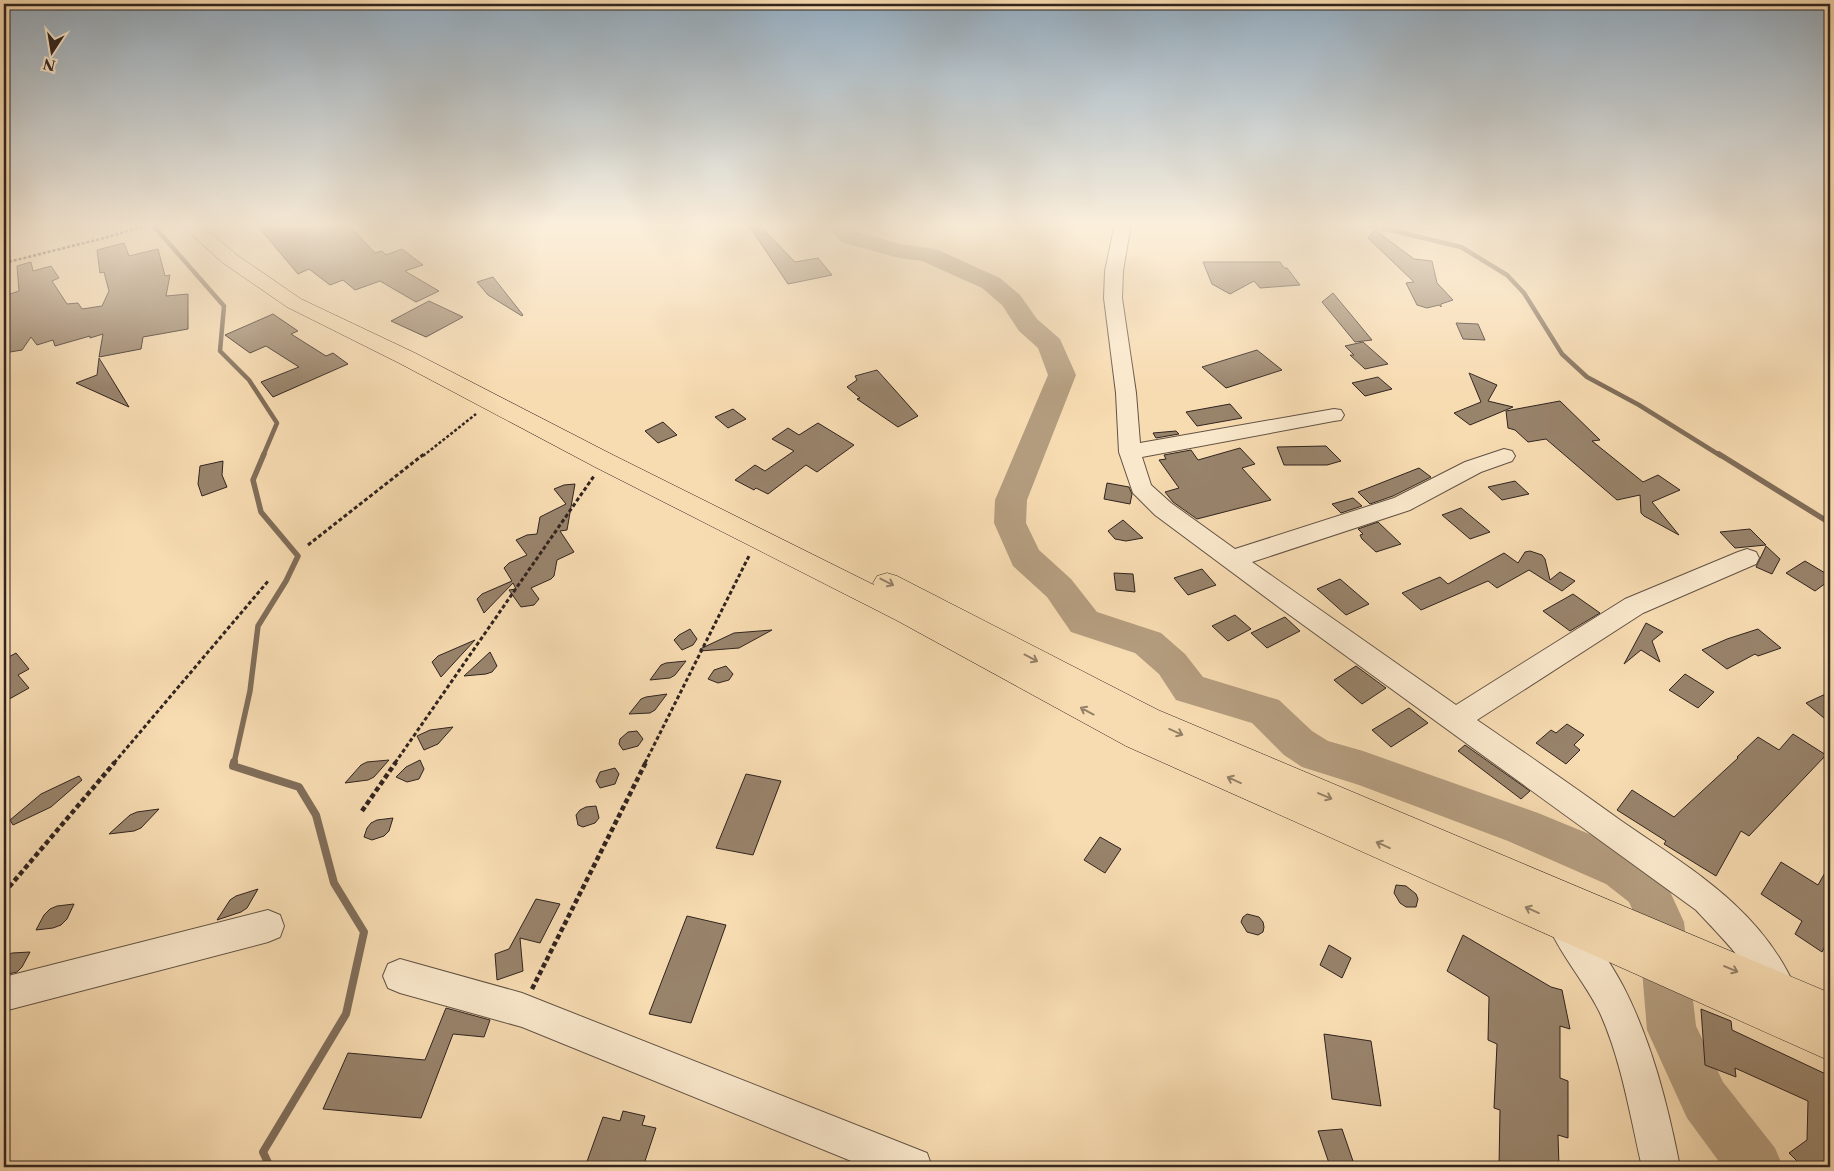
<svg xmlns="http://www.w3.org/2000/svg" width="1834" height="1171" font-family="'Libre Caslon Text',serif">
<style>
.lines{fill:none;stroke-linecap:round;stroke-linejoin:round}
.stream-far2{stroke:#806d59;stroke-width:4.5}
.stream-far1{stroke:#806d59;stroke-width:5.5}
.stream{stroke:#806d59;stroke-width:8}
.river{fill:#b49d7f;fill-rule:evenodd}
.building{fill:#98836b;stroke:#31241f}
.minor-casing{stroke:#625244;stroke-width:2}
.highway-casing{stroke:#31241f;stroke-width:1}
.path-far2{stroke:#31241f;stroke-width:2.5;stroke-dasharray:3 2;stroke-linecap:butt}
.path-far1{stroke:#31241f;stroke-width:3;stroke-dasharray:4 2.5;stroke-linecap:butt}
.path{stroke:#31241f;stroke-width:4.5;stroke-dasharray:5 3;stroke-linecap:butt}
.minor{fill:#fae8cc;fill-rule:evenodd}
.highway{fill:#f7dbb1;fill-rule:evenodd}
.oneway{stroke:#948068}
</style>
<rect width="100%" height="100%" fill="#f7dbb1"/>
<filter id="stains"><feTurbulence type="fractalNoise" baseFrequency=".004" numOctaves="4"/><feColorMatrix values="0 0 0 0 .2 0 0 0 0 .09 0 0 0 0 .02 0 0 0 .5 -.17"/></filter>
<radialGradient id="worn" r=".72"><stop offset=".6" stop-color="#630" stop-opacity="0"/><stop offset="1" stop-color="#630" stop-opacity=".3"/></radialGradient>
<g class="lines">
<!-- stream-far2 -->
<path class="stream-far2" d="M152,224L224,306L220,351L249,380L277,423L263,456
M1365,224L1461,247L1507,275L1524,293L1562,354L1587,377L1639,405L1721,456"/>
<!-- stream-far1 -->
<path class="stream-far1" d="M1719,454L1830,523
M234,763L250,691L258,626L286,581L298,556L261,512L253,480L264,454"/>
<!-- stream -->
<path class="stream" d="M234,762L233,766L299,787L316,815L334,883L364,932L346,1014L263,1152L270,1167"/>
<!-- river -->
<path class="river" d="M829,224H851L857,232L900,244L936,249L1000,278L1020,295L1037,319L1060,339L1076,375L1027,500L1026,523L1039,550L1071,579L1097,612L1161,633L1185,654L1203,677L1279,700L1312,731L1328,741L1363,751L1538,813L1638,854L1661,872L1684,922L1696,1026L1723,1082L1775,1148L1783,1167H1723L1687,1118L1647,1030L1638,922L1629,902L1606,884L1508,841L1359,785L1302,767L1284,755L1252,723L1176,700L1159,674L1135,653L1071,632L1047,597L1013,566L994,523L995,500L1048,375L1038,348L1019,331L1002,305L982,288L922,261L899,258L841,242L828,228Z"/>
</g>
<!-- building -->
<path class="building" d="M256,224H348L375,253L382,251L386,255L402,249L423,265L405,271L439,291L416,302L380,281L355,290L343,280L330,285L309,269L298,274Z
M748,224H758L795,262L818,258L832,275L788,284Z
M1375,230L1414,259L1432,261L1437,283L1453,300L1441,304V307L1439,305L1427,308L1417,305L1406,283L1414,282L1368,238Z
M124,243L129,256L158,249L165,276L170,275L166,296L188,294V329L143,337L141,349L99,357L103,334L90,338V336L55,346L53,340L37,345L31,337L22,350L4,353V296L19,291L17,266L31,262L33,271L51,266L59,278L52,281L67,304L78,303L82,309L102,306L109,291L104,272L100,273L97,250Z
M1203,262H1280L1284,268H1287L1300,285L1260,288L1254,281L1230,294L1212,284Z
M493,277L523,315L522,316L488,295L477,282Z
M1333,293L1372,340L1355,342L1322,302Z
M429,301L463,317L426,337L391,321Z
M273,314L298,331L291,334L326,356L333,353L348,364L273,397L261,382L299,367L266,346L250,353L225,335Z
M1456,323L1478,324L1485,340L1463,339Z
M1363,342L1388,364L1365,369L1350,355H1354L1345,346Z
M1257,350L1282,370L1226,388L1202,367Z
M99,358L129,407L76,383L97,375Z
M877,370L902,398L918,416L898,427L857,399L860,398L847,387L857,380L855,376Z
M1469,373L1497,385L1488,401L1513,407L1470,425L1454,413L1481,402Z
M1378,377L1392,389L1365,396L1352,383Z
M1560,401L1600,440L1592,441L1643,482L1658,475L1680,490L1652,502L1679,535L1644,516L1641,513L1640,495L1617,500L1546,439L1528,442L1515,430L1508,428L1506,411Z
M1230,404L1242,418L1197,426L1186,412Z
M733,409L746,419L728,428L715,417Z
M663,422L677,435L658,443L645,431Z
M818,423L854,445L817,472L806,465L768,494L756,488L754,490L735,480L755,465L765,471L794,451L772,439L788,428L799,435Z
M1176,431L1179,434L1156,438L1153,433Z
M1326,446L1341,461L1327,465H1284L1277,447Z
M1240,448L1255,464L1242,468L1271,500L1197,519L1173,502L1165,492L1179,488L1159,460L1166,459L1164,455L1191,450L1198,460Z
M223,461L222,475L227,487L202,496L198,484L200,466Z
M1419,468L1431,477L1393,496L1370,504L1358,492Z
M1515,481L1529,494L1502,500L1488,487Z
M1107,483L1129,487L1132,494L1130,504L1104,499Z
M575,484L567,530L560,531L574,552L557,560L554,576L551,579L531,588L539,599L534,605L521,607L509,590L516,589L513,583L484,613L477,599L482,594L512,581L504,568L509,563L527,555L516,540L527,535L537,534L540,517L566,504L554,489L564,485Z
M1353,498L1362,506L1341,513L1332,504Z
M1461,508L1490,532L1470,539L1442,515Z
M1123,520L1143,538L1126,541L1115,539L1108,531Z
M1378,522L1401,544L1376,552L1362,539L1360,535L1363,534L1358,529Z
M1750,529L1766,545L1735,548L1720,532Z
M1766,546L1780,559L1772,574L1756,567Z
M1530,551L1542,555L1545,559L1550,580L1560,572L1575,581L1562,591L1529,570L1497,588L1488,581L1421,610L1402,593L1440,577L1448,584L1504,553L1518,563L1525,552Z
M1805,561L1830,576V580L1815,591L1786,573Z
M1202,569L1216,585L1188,595L1174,578Z
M1114,573L1133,574L1135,592L1116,590Z
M1340,579L1369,604L1346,615L1317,589Z
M1573,594L1600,613L1570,631L1543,611Z
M1235,615L1251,629L1228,641L1212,626Z
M1285,617L1300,631L1267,648L1251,633Z
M1646,623L1663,632L1652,641L1660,662L1641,650L1624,664Z
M690,629L697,639L693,645L682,650L674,640L679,635Z
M1758,629L1781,648L1758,656L1755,654L1727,669L1702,650L1727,639Z
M772,630L739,648L700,651V649L734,633Z
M475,640L441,677L432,662L438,656Z
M490,652L497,666L492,672L486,674L464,676Z
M16,653L29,669L18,675L29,688L4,702V657L5,659Z
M686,661L675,675L670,678L650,680L661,665L666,663Z
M726,666L733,674L729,680L718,683L708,679L714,670Z
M1356,666L1386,688L1362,704L1334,680Z
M1685,674L1714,692L1698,708L1669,690Z
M1830,692V723L1806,703Z
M667,694L655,710L650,713L629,714L641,699L646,697Z
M1409,708L1428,723L1391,747L1372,730Z
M1567,724L1584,735L1574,745L1580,750L1566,764L1536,743L1551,730L1556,733Z
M453,727L438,744L424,750L417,736L430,730Z
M637,731L643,739L638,746L623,750L619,744L620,739L628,732Z
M1793,734L1826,755L1749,836L1741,831L1716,876L1664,844L1666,841L1617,810L1632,790L1674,817L1738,758L1737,757L1758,737L1779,750Z
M1465,745L1530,791L1521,799L1458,751Z
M389,760L374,777L368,780L345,783L361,765L367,762Z
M420,760L424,769L419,779L407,782L396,777L406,767Z
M615,768L619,774L615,784L600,788L596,781L600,772Z
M746,774L781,781L753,855L716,848Z
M79,776L82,780L51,807L13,825L10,820L41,794Z
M596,806L599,818L595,823L583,827L578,825L576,815L580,810L586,807Z
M159,809L141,828L134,831L109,834L130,815L137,812Z
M393,818L389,831L384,836L372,840L364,837L367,828L371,823L377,820Z
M1100,837L1121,849L1105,873L1084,860Z
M1781,862L1818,885L1830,864V937L1822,952L1795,934L1802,921L1761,894Z
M1396,885L1406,886L1416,894L1418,899L1416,907H1406L1400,903L1394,893Z
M258,889L247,908L241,912L217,920L230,900L236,896Z
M536,899L560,904L540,943L520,938L523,971L497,980L495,954L509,949Z
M74,904L67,919L61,925L53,928L36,930L44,915L50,909L57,906Z
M1247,914L1259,917L1263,922L1264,927L1263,932L1258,935L1247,932L1241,922L1243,917Z
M687,916L726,925L691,1023L649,1014Z
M1463,935L1551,987L1562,990L1570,1029L1560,1026V1078L1568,1081V1138L1558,1135L1559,1167H1499L1500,1110L1494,1108L1497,1044L1488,1040L1489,997L1447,971Z
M1329,945L1351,958L1342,978L1320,965Z
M30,952L22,967L17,972L4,975V958L12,953Z
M446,1008L490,1020L484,1037L453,1034L421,1118L323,1109L348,1053L425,1060Z
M1701,1009L1731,1021L1732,1030L1830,1076V1167H1803L1789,1153L1807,1140L1808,1101L1735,1068L1736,1077L1705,1065Z
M1324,1034L1371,1041L1381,1106L1332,1099Z
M623,1111L645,1116L642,1125L656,1128L643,1167H585L603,1117L620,1121Z
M1342,1129L1354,1164L1330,1166L1318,1131Z"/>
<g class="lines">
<defs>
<path id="minor" d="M1115,224H1131L1123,271L1122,298L1136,393L1140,443L1334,409L1341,410L1344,415L1341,420L1334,421L1142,457L1151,485L1171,503L1235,549L1394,498L1465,462L1504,449L1512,451L1515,456L1512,461L1481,472L1410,510L1252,562L1456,705L1625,599L1738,552L1747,549L1756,552L1759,558L1756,564L1643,613L1477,720C1525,753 1573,786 1620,820C1691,869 1764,910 1798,994L1793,1006L1781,1011L1769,1006C1753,968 1723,939 1696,910L1280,608L1155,515L1133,493L1119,452L1116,393L1104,298L1105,271Z
M1564,905L1576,910L1580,919C1595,941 1611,963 1623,986C1652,1042 1668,1106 1680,1167H1642C1630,1116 1622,1062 1600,1013C1585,982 1561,956 1548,925L1552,910Z
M268,910L280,915L284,926L280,937L268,942L4,1011V977Z
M400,959L522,993L927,1153L932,1167H866L522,1027L400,993L388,988L383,976L388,964Z"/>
<path id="highway" d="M180,224H200L237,255L301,299L415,353L613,455L874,585L873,583L877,576L887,573L897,576L1158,710L1830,993V1061L1126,746L896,620L595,467L399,363L287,307L223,263Z"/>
</defs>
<!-- minor casing -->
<use href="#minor" class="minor-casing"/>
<!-- highway casing -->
<use href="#highway" class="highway-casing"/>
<!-- path-far2 -->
<path class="path-far2" d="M4,263L108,237L150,224
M423,456L476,414"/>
<!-- path-far1 -->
<path class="path-far1" d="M308,545L424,454
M114,763L269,580
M395,763L594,476
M645,763L750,554"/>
<!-- path -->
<path class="path" d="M362,811L396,762
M4,893L115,762
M532,989L646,762"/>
<!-- minor -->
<use href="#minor" class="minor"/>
<!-- highway -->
<use href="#highway" class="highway"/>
</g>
<!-- one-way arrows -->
<defs><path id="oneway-shaft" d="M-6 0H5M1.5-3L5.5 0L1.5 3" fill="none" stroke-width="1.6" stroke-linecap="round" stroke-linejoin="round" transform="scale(1.25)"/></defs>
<g class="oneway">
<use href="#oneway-shaft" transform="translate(887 582) rotate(27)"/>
<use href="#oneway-shaft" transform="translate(1031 658) rotate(28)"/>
<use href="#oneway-shaft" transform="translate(1087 711) rotate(-152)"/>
<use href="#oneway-shaft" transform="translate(1176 732) rotate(24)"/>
<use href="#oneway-shaft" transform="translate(1234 780) rotate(-156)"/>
<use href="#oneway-shaft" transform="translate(1325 796) rotate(23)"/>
<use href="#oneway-shaft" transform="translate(1383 845) rotate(-156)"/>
<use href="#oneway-shaft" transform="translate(1532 910) rotate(-156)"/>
<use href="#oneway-shaft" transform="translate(1731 969) rotate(23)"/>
</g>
<!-- sky -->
<linearGradient id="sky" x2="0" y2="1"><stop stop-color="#93abbe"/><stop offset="0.58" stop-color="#fbefdc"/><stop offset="1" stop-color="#fbefdc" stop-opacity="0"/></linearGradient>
<rect width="1834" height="388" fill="url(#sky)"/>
<!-- margin -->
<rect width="1834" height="1171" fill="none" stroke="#f7dbb1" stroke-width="20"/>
<rect x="5" y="5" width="1824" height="1161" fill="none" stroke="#31241f" stroke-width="2.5"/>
<rect x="10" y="10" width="1814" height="1151" fill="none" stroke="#31241f"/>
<!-- north arrow -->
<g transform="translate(52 52) rotate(192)" stroke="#fae8cc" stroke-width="4" paint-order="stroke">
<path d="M0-4L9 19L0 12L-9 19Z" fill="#31241f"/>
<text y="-8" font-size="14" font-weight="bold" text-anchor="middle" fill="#31241f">N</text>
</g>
<rect width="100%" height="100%" filter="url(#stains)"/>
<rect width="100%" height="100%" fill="url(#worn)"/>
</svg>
